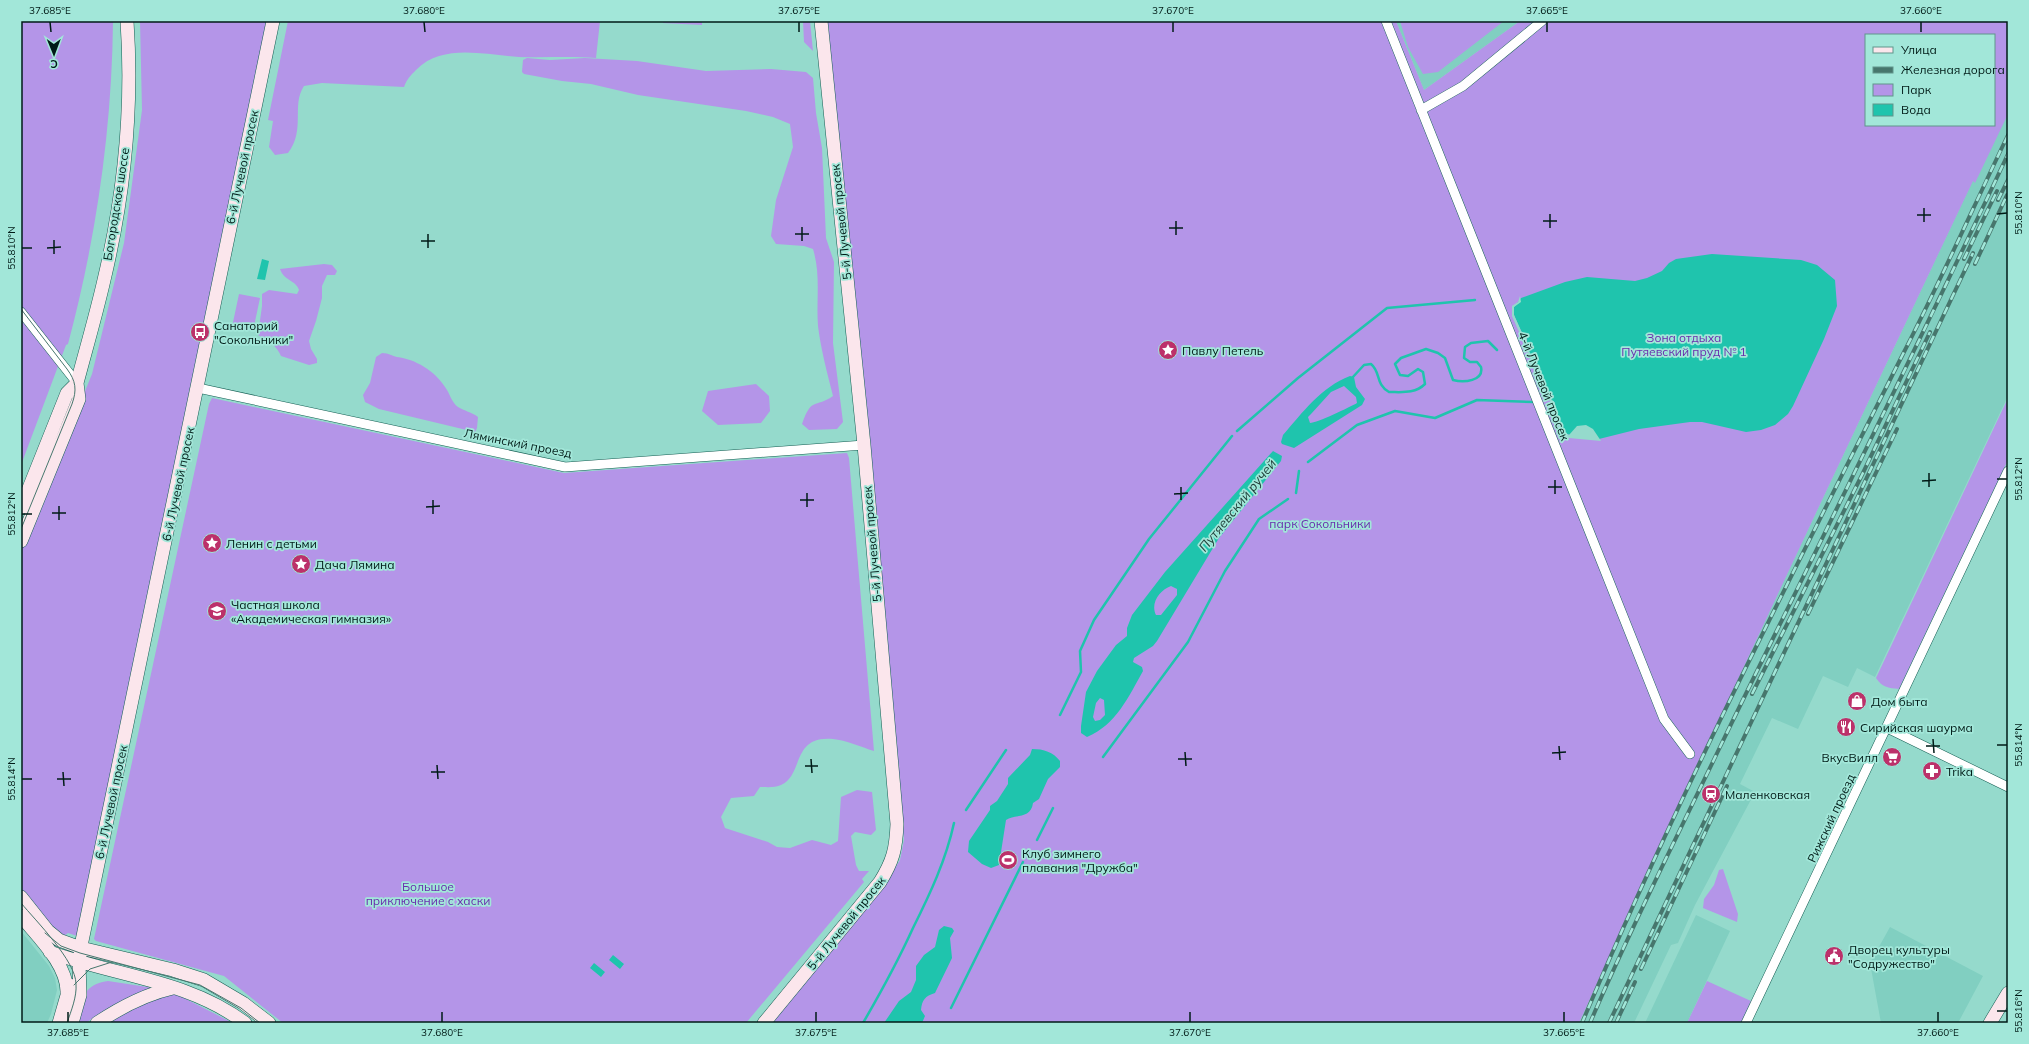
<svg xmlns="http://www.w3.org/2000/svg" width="2029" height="1044" font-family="Mulish,sans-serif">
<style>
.built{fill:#81cfc1}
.green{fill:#b495e8;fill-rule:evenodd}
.water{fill:#1fc4ad;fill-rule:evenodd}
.pier{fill:#95dacc}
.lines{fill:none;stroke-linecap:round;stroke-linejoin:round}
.stream{stroke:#1fc4ad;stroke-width:2.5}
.street-casing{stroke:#145e53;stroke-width:10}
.secondary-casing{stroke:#145e53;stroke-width:14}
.street{stroke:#fff;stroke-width:9}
.secondary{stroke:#fbe6ec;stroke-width:13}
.tram{stroke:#47766d;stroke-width:1}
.rail-casing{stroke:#47766d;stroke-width:4}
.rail{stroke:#a2e7d9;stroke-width:2.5;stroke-dasharray:8;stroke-linecap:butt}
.ticks{fill:none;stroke:#001b17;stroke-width:1.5}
.labels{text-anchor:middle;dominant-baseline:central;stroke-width:3.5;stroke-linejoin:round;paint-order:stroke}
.street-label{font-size:12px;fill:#001b17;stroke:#a2e7d9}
.poi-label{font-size:12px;fill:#001b17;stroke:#a2e7d9;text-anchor:start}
.park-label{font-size:12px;fill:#692dad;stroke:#a2e7d9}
.water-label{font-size:13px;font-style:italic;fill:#203f39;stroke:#a2e7d9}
.neatline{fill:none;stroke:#001b17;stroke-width:1.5}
.ticks-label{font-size:10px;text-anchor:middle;fill:#001b17}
</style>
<rect width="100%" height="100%" fill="#95dacc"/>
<!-- built -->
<path class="built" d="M1396,21H1520L1424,90Z
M2008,106V396L1875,677L1857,668L1848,687L1823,676L1798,729L1772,718L1740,784L1755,792L1695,905L1678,943L1671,945L1634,1023H1579L1701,756Z
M1696,915L1730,931L1687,1023H1645Z
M1890,927L1983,976L1958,1023H1881L1870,963Z
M21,931L49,966L55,978L57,990L51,1014L47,1023H21Z"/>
<!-- green -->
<path class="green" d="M21,21H113C112,130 96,239 68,344L66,345L21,465Z
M140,21H267L77,936L68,933L64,936L50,927L21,890V549L92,374L124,243L142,110Z
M288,21H600L596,58C570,56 545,58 519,57C484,55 443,43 416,70C410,76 407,79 404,87L322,83L304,86C291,105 306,130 288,153L275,155L269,147L273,121L268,120Z
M663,21H702V25L663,23Z
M803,21H810L813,51L804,42Z
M826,21H1396L1424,90L1520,21H2008V114L1975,183L1973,181C1840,461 1708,741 1579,1023H770L890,876L900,860L904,840ZM1866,35H1994V125H1866Z
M1400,21H1504L1438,72L1423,74L1408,47Z
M527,58L550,60L585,58L637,61L706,71L771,69L806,72L813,78L816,113L822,148L826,238L834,262L833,343L843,422L837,429L809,430L802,424C812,396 814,409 833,396C827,372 821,350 818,326C816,300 821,275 813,249L804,246L776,244L771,236L776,200L793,147L790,124L773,117L746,111L638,95L591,84L562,81L524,74L522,72L523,60Z
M324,264L332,265L337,271L335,275H327L322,286V298L316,321L309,341L311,349L317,359V363L309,365L281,356C277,346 268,340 258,335L262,306V294L269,290L297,294L299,290C296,280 284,281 280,269Z
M239,294L260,298L253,331L232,327Z
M382,353C389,353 392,356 397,357C415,359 435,371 445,387C450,393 451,402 458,407C464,411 472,412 478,417L477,428L475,432L379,409L365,402L363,395L370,383L376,357Z
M756,384L769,396L770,411L761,423L718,425L702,411L708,391Z
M212,398L564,473L847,453L849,458L874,751C861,747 846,740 833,739C791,735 804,775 781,785C775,788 766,787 760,787L754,796L731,798L721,817L725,828L768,842L777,847L790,848L812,840L831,845L838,841L841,797L857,790L872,792L876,830L871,835L855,832L851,836L856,865L859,871H869L862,879L864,882L746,1023H283L224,976L96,941L94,939L209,404Z
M2008,398V460L1899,689C1888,688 1882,687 1876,678Z
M1723,869L1738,914L1737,922L1703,908L1704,899L1714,885L1719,870Z
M108,981L154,988L97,1015L86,1023H77C83,1000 81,985 108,981Z
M1707,981L1751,1001L1741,1023H1687Z
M167,993L180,996L233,1023H108L125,1011Z"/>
<!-- water -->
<path class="water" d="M1712,254L1801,260L1817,265L1835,280L1837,306L1824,339L1793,406L1788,414L1775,425L1761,430L1746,432L1702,422H1690L1639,429L1599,439L1565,434L1555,410V403L1550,399L1540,377L1541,371C1535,362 1525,351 1527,339L1522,333L1514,315V307L1521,298L1565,282L1587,277L1635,281L1647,278L1662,271L1669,263L1676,259Z
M262,259L269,261L265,280L257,279Z
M1350,376L1354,377L1356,387L1365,399L1362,405L1294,448L1282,444L1281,442L1283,435C1303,412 1321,387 1350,376ZM1344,386L1356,397L1357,403C1350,407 1317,423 1310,423L1308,417L1311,414L1331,392Z
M1273,451L1282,456L1281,461L1219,538L1157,641L1153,646L1134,658L1133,662L1142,667L1143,671C1129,696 1116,725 1087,737L1081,733V726L1086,692L1097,671L1116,645L1127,636V628L1132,615L1165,572ZM1171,586L1177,589V595L1161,615H1156C1150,603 1160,590 1171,586ZM1100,698L1104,700L1105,715L1100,720L1095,721L1093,717L1096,703Z
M1032,749C1044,749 1053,752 1060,761V767L1048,779L1039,799L1033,803C1031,819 1016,814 1006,820L999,865L991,868L982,864L968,852L969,841L990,810V806L997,801L1008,784V778L1030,755Z
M944,926L952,928L954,931L950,938L952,958L935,993C925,996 922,1000 921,1010L925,1016L922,1023H884L899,1001L911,992L916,980V966L924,955L935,947L939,930Z
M613,955L624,964L620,969L609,960Z
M594,963L605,972L601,977L590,968Z"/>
<!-- pier -->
<path class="pier" d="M1520,296L1521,302L1514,307V315L1522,333L1527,337L1526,344L1536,366L1541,371L1540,377L1550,398L1555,403V410L1564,432L1569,435L1577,426L1586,425L1593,429L1601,441L1569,438L1562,433L1553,410V404L1548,399L1539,378V371L1534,367L1524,344L1525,338L1520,334L1512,316V306L1518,302Z"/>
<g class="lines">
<!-- stream -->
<path class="stream" d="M1352,378L1364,365L1371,364C1381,372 1375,384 1389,392C1402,392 1415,394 1425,384L1423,372L1418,369L1408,376L1400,375L1395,364L1401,358L1426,349L1438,353L1445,358L1453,380C1464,383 1484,381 1481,367L1477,362H1470L1464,358L1465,347L1471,343L1488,341L1497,350
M1237,431L1298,378L1387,308L1475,300
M1308,462L1357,425L1395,411L1435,418L1477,400L1534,402
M1296,493L1299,471
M1060,715L1081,672L1080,651L1094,620L1149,539L1232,436
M1103,757L1188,642L1225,571L1259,519L1288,499
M966,810L1006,750
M1037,840L1053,808
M951,1008L1023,862
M863,1023C881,992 898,961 913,928C930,894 946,860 954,823"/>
<defs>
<path id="street" d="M1386,21L1664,719L1690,754
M1421,110L1463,86L1542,21
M21,312L77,383
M198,388L565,467L864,445
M1887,728L2008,787
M1746,1023L2008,471"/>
<path id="secondary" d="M21,508L67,393L77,383
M21,541L79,399L77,383C86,349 96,315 104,280C124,196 133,108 127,21
M21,897L48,931L59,940L81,948L173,970L204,980L243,1003L269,1023
M21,916C38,937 68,965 67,993
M50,952C115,976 188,980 245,1023
M59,1023L70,985
M72,1023L80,995L79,963L82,941L273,21
M97,1023C121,1007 146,994 173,988
M764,1023L880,882C893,861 896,849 897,824L864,445L821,21
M1990,1023L2008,993"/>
</defs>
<!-- street casing -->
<use href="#street" class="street-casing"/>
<!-- secondary casing -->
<use href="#secondary" class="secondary-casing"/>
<!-- street -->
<use href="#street" class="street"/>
<!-- secondary -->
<use href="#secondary" class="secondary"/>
<!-- tram -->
<path class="tram" d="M21,309L67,369C76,381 77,390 72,404L21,529
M21,903C36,921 76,961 76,984C77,997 71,1011 67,1023
M45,933L61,946L80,953L200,985L241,1008L260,1023
M74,985L90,969L112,962"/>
<defs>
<path id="rail" d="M1998,200L2008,180
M1964,259L1997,191
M1975,264L2007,195
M1808,614L1897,429
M1752,694L1862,475L1930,332
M1641,969L1727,786
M1582,1023C1678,795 1792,575 1903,354C1940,282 1973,208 2008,135
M1590,1023C1630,929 1676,839 1720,747C1816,549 1915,353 2008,154
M1609,1023L1973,253
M1616,1023L1635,982"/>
</defs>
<!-- rail casing -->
<use href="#rail" class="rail-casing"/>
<!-- rail -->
<use href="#rail" class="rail"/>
</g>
<!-- ticks -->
<path class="ticks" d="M50,22L51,32M424,22L425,32M799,22V32M1173,22V32M1547,22V32M1921,22V32M1924,208V222M1550,214V228M1997,214L2007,213M1917,215H1931M1176,221V235M1543,221H1557M802,227V241M1169,228H1183M428,234V248M795,234H809M54,240V254M421,241H435M22,248H32M47,248L61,247M1929,473V487M1997,479H2007M1555,480V494M1922,481L1936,480M1181,487V500M1548,487H1562M807,493V507M1174,494L1188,493M433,500V514M800,500H814M59,506V520M426,507L440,506M52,513H66M22,514H32M1933,739L1934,753M1997,745H2007M1559,746L1560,760M1926,746H1940M1185,752L1186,766M1552,753L1566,752M811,759L812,773M1178,759H1192M437,765L438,779M805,766H818M63,772L64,786M431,772H445M22,779H32M57,779H71M1997,1011H2007M68,1012V1022M442,1012V1022M816,1012V1022M1190,1012V1022M1564,1012V1022M1938,1012V1022"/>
<!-- icons -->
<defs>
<symbol id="bus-disc" viewBox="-11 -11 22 22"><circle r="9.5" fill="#bc316a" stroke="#a2e7d9"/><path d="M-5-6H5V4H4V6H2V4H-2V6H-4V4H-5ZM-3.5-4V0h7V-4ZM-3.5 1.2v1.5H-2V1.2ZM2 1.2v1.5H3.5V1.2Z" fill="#fff"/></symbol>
<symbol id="sight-disc" viewBox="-11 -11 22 22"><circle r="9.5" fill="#bc316a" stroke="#a2e7d9"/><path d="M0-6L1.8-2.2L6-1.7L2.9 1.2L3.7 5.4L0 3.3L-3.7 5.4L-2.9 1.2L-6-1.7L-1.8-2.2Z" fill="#fff"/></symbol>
<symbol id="school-disc" viewBox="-11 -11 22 22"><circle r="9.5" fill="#bc316a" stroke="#a2e7d9"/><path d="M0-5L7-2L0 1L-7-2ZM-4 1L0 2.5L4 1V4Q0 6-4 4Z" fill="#fff"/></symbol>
<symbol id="shop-disc" viewBox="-11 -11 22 22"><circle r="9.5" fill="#bc316a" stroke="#a2e7d9"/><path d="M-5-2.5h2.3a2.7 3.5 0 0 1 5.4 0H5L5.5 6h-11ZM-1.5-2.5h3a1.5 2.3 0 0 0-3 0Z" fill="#fff"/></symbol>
<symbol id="restaurant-disc" viewBox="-11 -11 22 22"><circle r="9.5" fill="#bc316a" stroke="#a2e7d9"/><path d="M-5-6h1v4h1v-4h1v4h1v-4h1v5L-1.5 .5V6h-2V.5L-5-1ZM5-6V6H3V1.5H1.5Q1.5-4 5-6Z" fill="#fff"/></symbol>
<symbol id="supermarket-disc" viewBox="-11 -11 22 22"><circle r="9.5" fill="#bc316a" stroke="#a2e7d9"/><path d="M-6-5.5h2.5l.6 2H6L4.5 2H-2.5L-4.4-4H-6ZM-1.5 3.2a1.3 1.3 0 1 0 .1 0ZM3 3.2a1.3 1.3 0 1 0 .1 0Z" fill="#fff"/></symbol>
<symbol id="pharmacy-disc" viewBox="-11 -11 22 22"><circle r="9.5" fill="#bc316a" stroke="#a2e7d9"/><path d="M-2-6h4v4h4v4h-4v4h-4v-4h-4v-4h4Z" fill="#fff"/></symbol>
<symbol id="station-disc" viewBox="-11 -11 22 22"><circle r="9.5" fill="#bc316a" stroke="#a2e7d9"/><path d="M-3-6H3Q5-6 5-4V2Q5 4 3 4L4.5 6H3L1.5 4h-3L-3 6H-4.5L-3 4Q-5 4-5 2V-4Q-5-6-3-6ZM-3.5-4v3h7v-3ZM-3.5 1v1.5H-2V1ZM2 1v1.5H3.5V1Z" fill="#fff"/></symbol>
<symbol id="stadium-disc" viewBox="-11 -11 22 22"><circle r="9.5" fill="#bc316a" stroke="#a2e7d9"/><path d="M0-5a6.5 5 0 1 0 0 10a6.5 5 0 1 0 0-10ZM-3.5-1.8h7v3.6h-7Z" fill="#fff"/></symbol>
<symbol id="civic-disc" viewBox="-11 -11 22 22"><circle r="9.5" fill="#bc316a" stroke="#a2e7d9"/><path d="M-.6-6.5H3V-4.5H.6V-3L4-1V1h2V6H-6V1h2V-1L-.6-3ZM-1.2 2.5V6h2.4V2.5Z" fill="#fff"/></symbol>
</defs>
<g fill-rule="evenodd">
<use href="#bus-disc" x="189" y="321" width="22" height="22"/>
<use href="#sight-disc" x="1157" y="339" width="22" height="22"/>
<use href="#sight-disc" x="201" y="532" width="22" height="22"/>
<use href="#sight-disc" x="290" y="553" width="22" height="22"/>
<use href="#school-disc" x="206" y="600" width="22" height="22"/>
<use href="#shop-disc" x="1846" y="690" width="22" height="22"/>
<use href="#restaurant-disc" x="1835" y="716" width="22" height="22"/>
<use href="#supermarket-disc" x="1881" y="746" width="22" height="22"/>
<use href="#pharmacy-disc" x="1921" y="760" width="22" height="22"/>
<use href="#station-disc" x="1700" y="783" width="22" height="22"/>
<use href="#stadium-disc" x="997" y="849" width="22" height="22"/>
<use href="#civic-disc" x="1823" y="945" width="22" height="22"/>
</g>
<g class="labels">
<!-- street labels -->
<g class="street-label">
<text transform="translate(242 167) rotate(-78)">6-й Лучевой просек</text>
<text transform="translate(116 204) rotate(-81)">Богородское шоссе</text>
<text transform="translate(841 222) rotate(-96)">5-й Лучевой просек</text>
<text transform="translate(1544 386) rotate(68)">4-й Лучевой просек</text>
<text transform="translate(518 443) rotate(11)">Ляминский проезд</text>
<text transform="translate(178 484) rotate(-78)">6-й Лучевой просек</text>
<text transform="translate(872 544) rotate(-95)">5-й Лучевой просек</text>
<text transform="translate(111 802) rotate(-78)">6-й Лучевой просек</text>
<text transform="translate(1831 818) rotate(-65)">Рижский проезд</text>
<text transform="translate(846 923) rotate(-51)">5-й Лучевой просек</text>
</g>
<!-- poi labels -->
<g class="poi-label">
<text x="214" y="325">Санаторий<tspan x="214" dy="14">"Сокольники"</tspan></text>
<text x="1182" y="350">Павлу Петель</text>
<text x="226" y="543">Ленин с детьми</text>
<text x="315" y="564">Дача Лямина</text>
<text x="231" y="604">Частная школа<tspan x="231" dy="14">«Академическая гимназия»</tspan></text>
<text x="1871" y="701">Дом быта</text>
<text x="1860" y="727">Сирийская шаурма</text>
<text x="1878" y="757" text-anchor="end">ВкусВилл</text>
<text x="1946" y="771">Trika</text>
<text x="1725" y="794">Маленковская</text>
<text x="1022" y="853">Клуб зимнего<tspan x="1022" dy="14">плавания "Дружба"</tspan></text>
<text x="1848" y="949">Дворец культуры<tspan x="1848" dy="14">"Содружество"</tspan></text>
</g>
<!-- park labels -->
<g class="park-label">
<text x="1684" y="337">Зона отдыха<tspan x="1684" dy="14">Путяевский пруд № 1</tspan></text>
<text x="1320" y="523">парк Сокольники</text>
<text x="428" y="886">Большое<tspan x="428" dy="14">приключение с хаски</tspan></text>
</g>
<!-- water labels -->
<g class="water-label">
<text transform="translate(1237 505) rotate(-51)">Путяевский ручей</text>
</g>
</g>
<!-- border -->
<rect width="2029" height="1044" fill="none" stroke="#a2e7d9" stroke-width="44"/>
<!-- legend -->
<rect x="1865" y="34" width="130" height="92" fill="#a2e7d9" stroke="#61958b"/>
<rect x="1873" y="47" width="20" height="6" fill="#fbe6ec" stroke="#61958b"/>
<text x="1901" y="54" font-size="12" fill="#001b17">Улица</text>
<rect x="1873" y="67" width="20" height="6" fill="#47766d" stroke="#61958b"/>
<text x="1901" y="74" font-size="12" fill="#001b17">Железная дорога</text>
<rect x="1873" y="84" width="20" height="12" fill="#b495e8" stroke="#61958b"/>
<text x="1901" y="94" font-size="12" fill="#001b17">Парк</text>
<rect x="1873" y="104" width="20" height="12" fill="#1fc4ad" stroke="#61958b"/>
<text x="1901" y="114" font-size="12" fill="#001b17">Вода</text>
<!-- north arrow -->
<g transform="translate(54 54) rotate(179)" stroke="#a2e7d9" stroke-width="3" paint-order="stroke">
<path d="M0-3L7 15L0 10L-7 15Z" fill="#001b17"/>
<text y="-6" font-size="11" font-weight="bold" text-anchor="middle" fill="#001b17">С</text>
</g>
<rect x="22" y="22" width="1985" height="1000" class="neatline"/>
<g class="ticks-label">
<text x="50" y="14">37.685°E</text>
<text x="424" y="14">37.680°E</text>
<text x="799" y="14">37.675°E</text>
<text x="1173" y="14">37.670°E</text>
<text x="1547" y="14">37.665°E</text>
<text x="1921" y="14">37.660°E</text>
<text transform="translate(2018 213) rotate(-90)" y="4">55.810°N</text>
<text transform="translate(11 248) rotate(-90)" y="4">55.810°N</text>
<text transform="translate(2018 479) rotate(-90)" y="4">55.812°N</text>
<text transform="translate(11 514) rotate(-90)" y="4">55.812°N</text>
<text transform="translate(2018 745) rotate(-90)" y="4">55.814°N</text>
<text transform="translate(11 779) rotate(-90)" y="4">55.814°N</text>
<text transform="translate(2018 1011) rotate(-90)" y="4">55.816°N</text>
<text x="68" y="1036">37.685°E</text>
<text x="442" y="1036">37.680°E</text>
<text x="816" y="1036">37.675°E</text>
<text x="1190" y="1036">37.670°E</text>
<text x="1564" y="1036">37.665°E</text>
<text x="1938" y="1036">37.660°E</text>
</g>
</svg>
